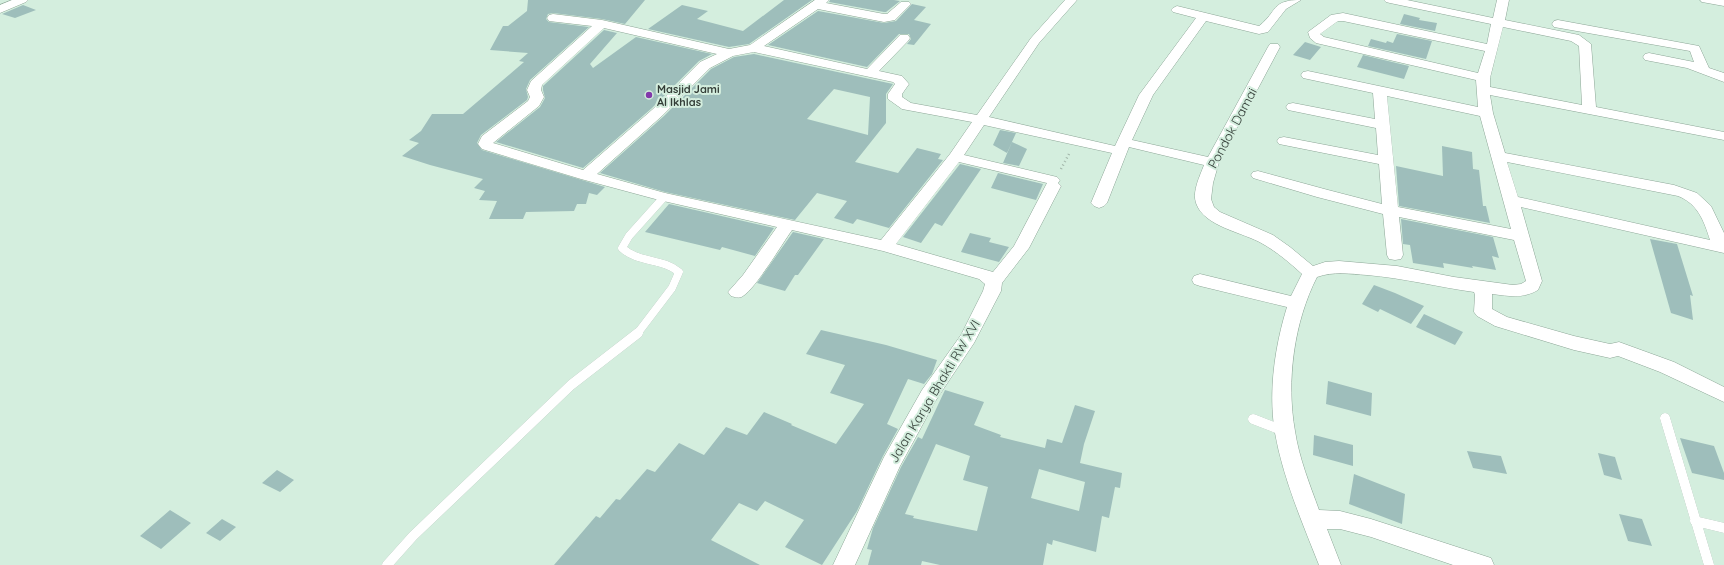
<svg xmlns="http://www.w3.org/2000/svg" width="1724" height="565" font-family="Quicksand,sans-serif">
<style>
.building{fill:#9ebebb;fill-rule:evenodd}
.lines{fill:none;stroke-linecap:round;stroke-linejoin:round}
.service-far1-casing{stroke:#8da697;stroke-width:8}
.service-casing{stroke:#8da697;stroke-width:10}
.minor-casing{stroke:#8da697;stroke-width:1}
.path{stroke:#9fb3a7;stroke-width:2.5;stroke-dasharray:1 3;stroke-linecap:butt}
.service-far1{stroke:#fff;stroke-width:8}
.service{stroke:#fff;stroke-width:10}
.minor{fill:#fff;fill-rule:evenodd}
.poi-dot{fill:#8238aa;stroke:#d4eede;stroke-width:1.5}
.labels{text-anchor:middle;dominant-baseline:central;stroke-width:4;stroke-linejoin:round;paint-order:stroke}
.far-poi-label{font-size:11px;font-weight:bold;fill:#333d37;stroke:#d4eede;text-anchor:start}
.street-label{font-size:13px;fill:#333d37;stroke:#d4eede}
</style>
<rect width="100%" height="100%" fill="#d4eede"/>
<!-- building -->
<path class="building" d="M528,0H645L625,24L602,19L553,13L548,14L546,19L549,22L589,27L530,80L526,89L528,97L527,100L481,135L477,143L482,150L605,187L597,195L589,193L586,204H577L574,211L526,212L523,219H489L497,201L479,200L485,191L474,188L483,179L430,165L402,156L419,143L409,140L421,131L432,114H463L524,62L519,61L528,53L490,50L503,26H508L527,11Z
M784,0H812L749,44L729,47L648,29L682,5L708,11L697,19L743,31Z
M830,0H894L900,1L886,12H884L829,2Z
M912,4L926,7L914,20L931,24L914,45L907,44L911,39L909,34H899L867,67L768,45L818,11L884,23L896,21Z
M23,5L36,10L15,18L2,14Z
M1404,14L1420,18L1419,20L1437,23L1435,31L1400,24Z
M604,30L617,33L590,64L593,68L636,37L712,54L699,61L652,108L583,168L496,142L540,107L545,98L543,90V86Z
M1397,34L1432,41L1426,59L1368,46L1371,39L1386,43L1387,41L1393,43Z
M1305,42L1321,47L1310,60L1293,55Z
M754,54L893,84L886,94V123L855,162L898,173L917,148L941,154L938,159L943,160L889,228L857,219L853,224L834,218L847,201L817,193L795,220L665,192L600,173L664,116L711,69L734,57ZM834,89L870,97L868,135L807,119Z
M1363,55L1409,66L1404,79L1357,67Z
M1000,130L1016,133L1007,153L993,145Z
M1012,142L1027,149L1019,166L1003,163Z
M1442,146L1472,152L1473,169L1479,170L1483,206H1486L1490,223L1399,206L1396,166L1443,176Z
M960,164L981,169L942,226L935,223L921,243L903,237Z
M998,173L1043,184L1036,200L991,188Z
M669,204L774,228L755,256L722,247L720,250L645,232Z
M1401,219L1493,237L1499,258L1492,256L1496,270L1472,266L1473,268L1443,263L1444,268L1413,263L1410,245L1403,244Z
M793,232L824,239L798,275H795L785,291L757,283Z
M970,233L991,238L989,242L1009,247L999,262L961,252Z
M1650,239L1677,244L1693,296L1690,295L1693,320L1671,313Z
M1374,285L1395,293L1424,306L1411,324L1380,309L1378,312L1362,304Z
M1424,314L1463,332L1455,345L1416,327Z
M821,330L886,345L937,360L932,374L924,384L908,379L887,424L898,429L883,456L857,511L822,565L785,547L804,520L765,501L757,511L739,503L711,540L760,565H554L596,516L600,518L616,499L620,500L647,469L655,472L679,443L704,455L726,427L747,435L764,412L792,424L791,425L836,444L864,404L830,393L845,365L806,354Z
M1328,381L1372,393L1371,416L1326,404Z
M945,390L984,402L974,425L1001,435L1000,437L1045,448L1047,439L1062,443L1075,405L1095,411L1084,444L1080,463L1122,473L1120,488L1115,487L1109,518L1102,516L1096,552L1053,540L1052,545L1047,543L1043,565H940L922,561L921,565H868L872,550L867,549L873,528L901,467L918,437L922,439ZM936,444L970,456L963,480L988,487L977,531L913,518L914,516L905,514ZM1039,469L1085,482L1079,511L1031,498Z
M1314,435L1353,445V466L1313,455Z
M1680,438L1714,446L1724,473V480L1692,473Z
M1467,451L1501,456L1507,474L1473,468Z
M1598,453L1615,457L1622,480L1604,475Z
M277,470L294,480L280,492L262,483Z
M1354,474L1405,494L1402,524L1349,504Z
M170,510L191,523L161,549L140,536Z
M1619,514L1642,519L1652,546L1628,541Z
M222,519L236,527L220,541L206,533Z"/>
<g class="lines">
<defs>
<path id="service-far1" d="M637,334L672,288L679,272C662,258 638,263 622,248L629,236L664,197"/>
<path id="service" d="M1665,418L1709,565
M1253,419L1284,431
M1695,521L1724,528
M387,565L413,536L571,385L638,333"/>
<path id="minor" d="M12,0H28L26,2L0,13V5Z
M815,0H829L826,3L884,14H887L901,2H909L911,4L895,20L884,22L818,9L764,46L867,69L900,35H908L910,38L908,41L879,71L902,76L909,84L902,94V97L911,103L977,115L1031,38L1065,0H1077L1039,43L989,117L1115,146L1139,95L1196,18L1173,12L1171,10L1173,8L1177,6L1259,26C1278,11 1271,0 1301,0L1286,9L1268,32L1259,34L1206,21L1153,95L1132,140L1208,157L1268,47L1270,44H1278L1280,47L1219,162L1213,183L1211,199L1214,207L1220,212L1273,235L1290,247L1313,266L1325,262L1339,261L1397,266L1454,277L1513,285L1521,284L1526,281L1514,240L1399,217L1403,255L1401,259L1395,260L1389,259L1387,255L1383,214L1317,197L1253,178L1251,175L1253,172L1258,171L1328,190L1382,204L1379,164L1279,144L1277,141L1279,138L1284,137L1378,155L1376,128L1293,111L1288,110L1286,107L1288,104L1293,103L1375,119L1373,93L1303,78L1301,75L1303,72L1308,71L1478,107L1476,80L1316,43L1310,38L1308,32L1331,15L1343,13L1487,44L1491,24L1390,3L1386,2L1384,0H1407L1493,18L1497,0H1509L1505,20L1579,35L1591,44L1596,107L1724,132V140L1490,95L1493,113L1505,153L1674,185L1697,193L1711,206L1724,233V253L1521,207L1542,281L1538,290C1523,299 1509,296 1492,294V309L1507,317L1574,336L1610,344L1619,342L1674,362L1724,387V402L1660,372L1618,356L1610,358L1574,350L1495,326L1477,316L1474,312L1475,295L1474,292C1438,287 1403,278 1367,275C1350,274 1334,271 1317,277C1294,322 1286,381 1295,431C1299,458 1310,485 1319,510L1340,511L1371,519L1491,558L1494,565H1453L1371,537L1340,529H1327L1341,565H1319C1302,522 1283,478 1275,433C1268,391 1275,346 1287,307L1200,286L1194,284L1192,280L1194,276L1200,274L1291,296L1302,274C1290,263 1277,252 1263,244C1243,232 1204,227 1196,203C1192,191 1200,176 1204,165L1129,147L1107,203L1104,206L1099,208L1094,206L1091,203L1112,153L984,125L964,155L1057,177L1060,180L1058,183L1061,186L1029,248L1002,283L1001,291L974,343L936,400L900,466L855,565H833L884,457L922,390L961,335L983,291L985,284L979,279L883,251L792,230C782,244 755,289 743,296C739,299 735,297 731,296L728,292L743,275L777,227L659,200L581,179L482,149L478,144L482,136L528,101L530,97L527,90L531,81L592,26L549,21L547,18L549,15L553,14L602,20L729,49L750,45ZM1338,21H1343L1485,51L1478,73L1324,37L1320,34ZM1503,27L1571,41L1579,46L1582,105L1490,87V78ZM604,28L717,54L700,62L653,109L583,170L493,143L539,106L544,97L541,90L542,85ZM754,52L893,82L895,84L888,94V99L902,109L972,122L950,154L881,240L665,193L597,174L663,115L710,68L733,56ZM1387,96L1480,116L1511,229L1398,207ZM959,162L1047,183L1014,246L993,272L896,244ZM1507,162L1678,196C1698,204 1704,221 1710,240L1518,197Z
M1700,0H1724V6L1702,2Z
M1558,20L1699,46L1709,68L1724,73V82L1687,68L1645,60L1643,57L1645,54L1649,53L1694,62L1690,51L1554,27L1552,24L1554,21Z"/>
</defs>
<!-- service-far1 casing -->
<use href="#service-far1" class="service-far1-casing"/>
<!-- service casing -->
<use href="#service" class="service-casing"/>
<!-- minor casing -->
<use href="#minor" class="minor-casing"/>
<!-- path -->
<path class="path" d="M1061,169L1070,152"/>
<!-- service-far1 -->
<use href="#service-far1" class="service-far1"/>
<!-- service -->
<use href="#service" class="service"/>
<!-- minor -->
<use href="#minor" class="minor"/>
</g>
<!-- markers -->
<circle class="poi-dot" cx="649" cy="95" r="4"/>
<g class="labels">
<!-- far-poi labels -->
<g class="far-poi-label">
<text x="657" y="89">Masjid Jami<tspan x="657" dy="13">Al Ikhlas</tspan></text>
</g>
<!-- street labels -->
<g class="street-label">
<text transform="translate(1232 128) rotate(-62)">Pondok Damai</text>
<text transform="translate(934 391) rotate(-59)">Jalan Karya Bhakti RW XVI</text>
</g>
</g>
</svg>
